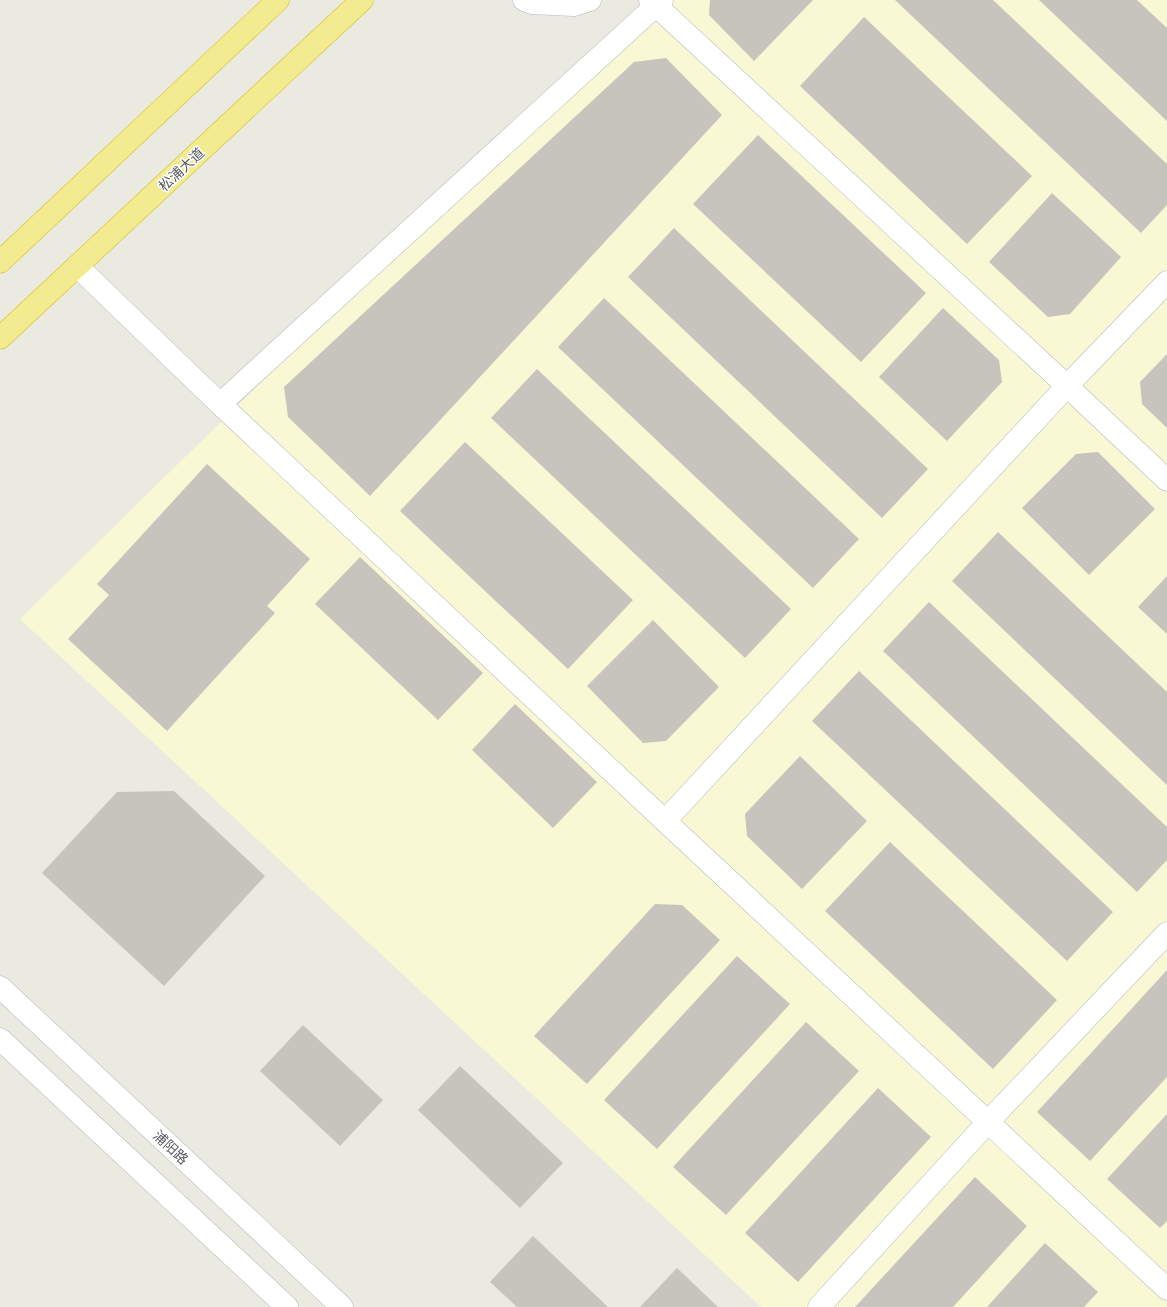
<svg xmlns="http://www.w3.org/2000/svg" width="1167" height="1307" font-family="'Exo 2','Noto Sans SC',sans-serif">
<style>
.commercial{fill:#f9f8d5}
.building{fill:#c6c4bc}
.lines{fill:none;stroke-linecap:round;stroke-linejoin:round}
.minor-casing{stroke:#b7b8bd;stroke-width:23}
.highway-casing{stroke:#d4bd15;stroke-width:23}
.minor{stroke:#fff;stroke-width:22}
.highway{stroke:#f2eb8f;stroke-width:22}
.labels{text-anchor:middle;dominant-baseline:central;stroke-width:3;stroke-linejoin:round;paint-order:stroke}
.street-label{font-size:14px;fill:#595a5f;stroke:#fff}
</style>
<rect width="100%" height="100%" fill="#eaeae0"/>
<!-- commercial -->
<path class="commercial" d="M651,0H1167V1307H761L20,619Z"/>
<!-- building -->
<path class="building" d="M710,0H813L754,61L709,15Z
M895,0H993L1167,164V205L1141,233Z
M1039,0H1137L1167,28V121Z
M864,17L1032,176L967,244L800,86Z
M666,58L722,115L370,496L288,417L284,387L634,62Z
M758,135L926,293L861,362L693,204Z
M1052,193L1121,257L1070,314L1048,317L989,262Z
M674,228L928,469L882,518L628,277Z
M604,298L859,539L813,588L558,347Z
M943,308L999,360L1002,382L947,441L879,377Z
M1167,354V428L1142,404L1140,382Z
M537,369L791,609L745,658L491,418Z
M465,442L633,600L568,669L400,511Z
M1098,452L1155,509L1089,575L1022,508L1076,454Z
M207,464L310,559L267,606L275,613L167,731L68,639L109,595L97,584Z
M998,532L1167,692V785L952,581Z
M360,557L483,673L438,720L315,604Z
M1167,576V634L1138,607Z
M929,602L1167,827V860L1137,892L883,651Z
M653,620L719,687L666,741L643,743L587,686Z
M859,671L1113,912L1067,961L812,721Z
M515,704L597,782L553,828L472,750Z
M800,756L867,821L802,889L747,836L745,814Z
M174,791L265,876L164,986L42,873L117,792Z
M890,842L1057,1000L993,1069L825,911Z
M655,904L682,905L720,940L587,1084L534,1036Z
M737,956L790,1004L657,1149L604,1100Z
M1167,970V1077L1090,1161L1037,1112Z
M806,1022L859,1071L726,1215L673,1167Z
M303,1025L383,1100L340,1146L260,1071Z
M460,1066L563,1163L520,1208L418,1110Z
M878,1088L931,1137L798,1282L745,1233Z
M1167,1114V1221L1160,1228L1107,1179Z
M975,1177L1027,1226L953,1307H855Z
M533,1236L608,1307H517L490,1282Z
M1045,1243L1098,1292L1084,1307H987Z
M677,1268L718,1307H640Z"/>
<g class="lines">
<defs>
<path id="minor" d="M524,0L532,3L574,5L590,0
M650,0L1067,386L665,821L1167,1289
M662,0L220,404L665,821
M77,266L220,404
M1167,282L1067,386L1167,480
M0,987L342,1307
M0,1039L287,1307
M819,1307L988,1122L1167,933"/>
<path id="highway" d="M0,262L278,0
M0,338L362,0"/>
</defs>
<!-- minor casing -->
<use href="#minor" class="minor-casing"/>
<!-- highway casing -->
<use href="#highway" class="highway-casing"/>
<!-- minor -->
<use href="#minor" class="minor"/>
<!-- highway -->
<use href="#highway" class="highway"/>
</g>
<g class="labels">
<!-- street labels -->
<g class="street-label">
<text transform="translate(181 169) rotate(-43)">松浦大道</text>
<text transform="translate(171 1147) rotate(43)">浦阳路</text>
</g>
</g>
</svg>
